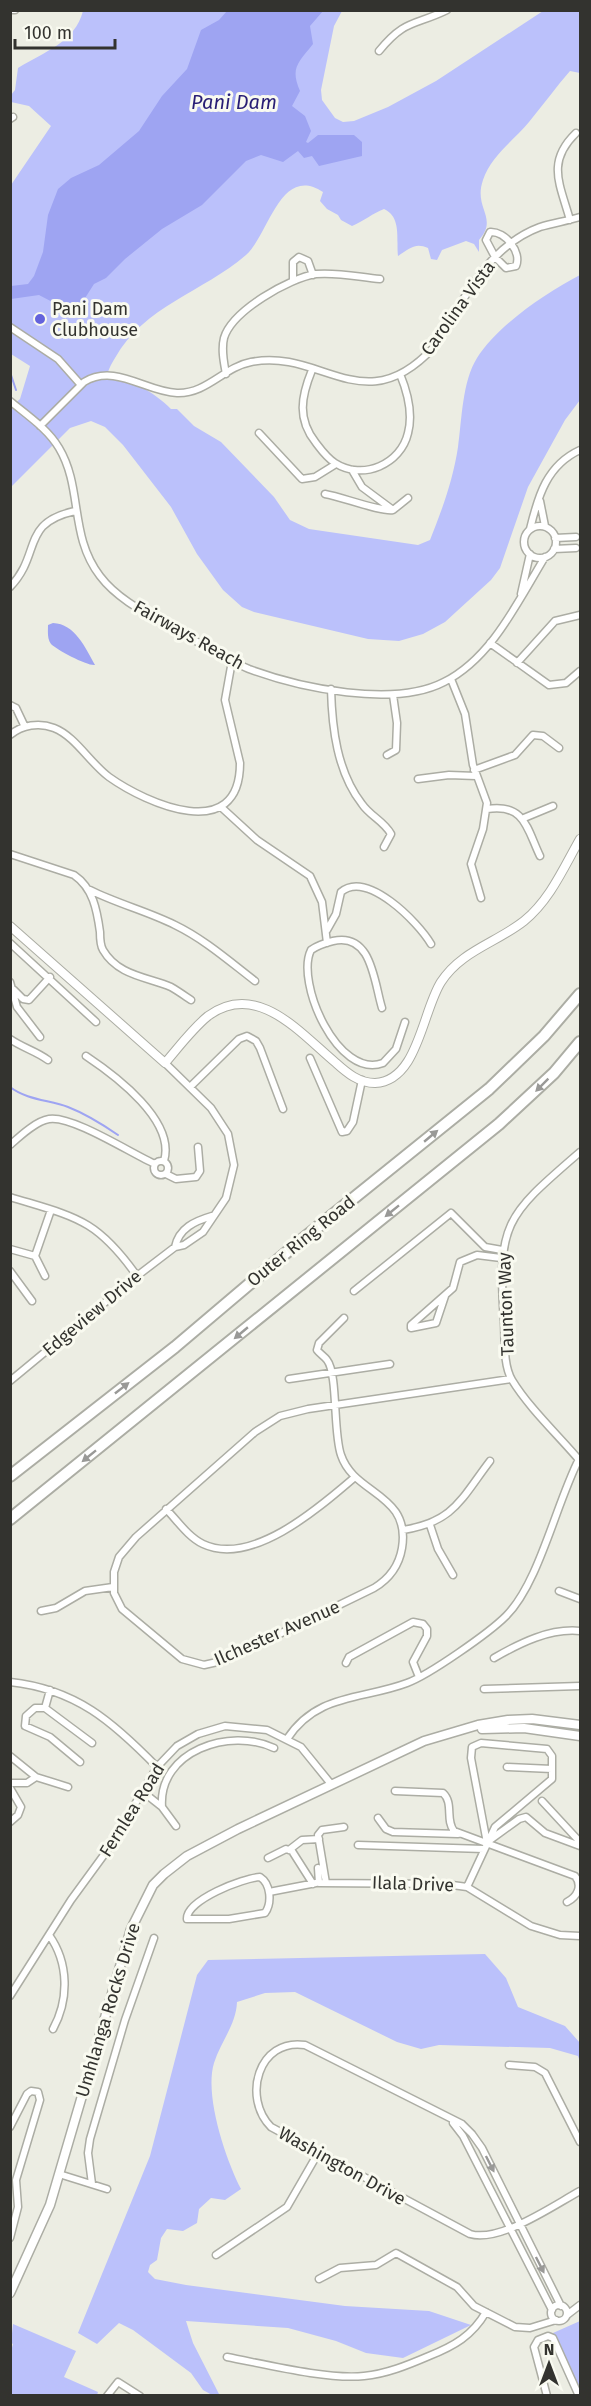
<svg xmlns="http://www.w3.org/2000/svg" width="591" height="2406" font-family="'Fira Sans',sans-serif">
<style>
.green{fill:#bbc1fb}
.water{fill:#9ea4f2}
.lines{fill:none;stroke-linecap:round;stroke-linejoin:round}
.stream{stroke:#9ea4f2;stroke-width:2}
.minor-casing{stroke:#acada4;stroke-width:9}
.tertiary-casing{stroke:#acada4;stroke-width:10}
.secondary-casing{stroke:#acada4;stroke-width:11}
.motorway-casing{stroke:#acada4;stroke-width:14}
.minor{stroke:#fff;stroke-width:6}
.tertiary{stroke:#fff;stroke-width:8}
.secondary{stroke:#fff;stroke-width:8}
.motorway{stroke:#fff;stroke-width:10}
.oneway{fill:#999997}
.poi-dot{fill:#6463dc;stroke:#f9faf0;stroke-width:2}
.labels{text-anchor:middle;dominant-baseline:central;stroke-width:6;stroke-linejoin:round;paint-order:stroke}
.street-label{font-size:18px;fill:#33332f;stroke:#f9faf0}
.poi-label{font-size:18px;fill:#33332f;stroke:#f9faf0;text-anchor:start}
.water-label{font-size:20px;font-style:italic;fill:#281e75;stroke:#f9faf0}
</style>
<rect width="100%" height="100%" fill="#ecede3"/>
<!-- green -->
<path class="green" d="M83,11H342L334,26L321,90L322,100L335,118L343,122L354,121L388,107L436,81L543,11H580V73L570,71C556,87 543,105 529,122C513,141 491,156 483,180C473,209 499,217 479,240V252L474,244L466,241L442,250L437,260L431,259L428,248C415,242 409,249 398,256C396,240 402,217 384,209C373,213 364,221 352,226L341,220L338,215L327,209L320,201L323,192C280,164 269,235 246,255C203,292 144,306 115,358C111,365 107,371 107,379C132,379 154,392 171,409H177L194,426L221,442L274,497L290,520L309,529L418,545L430,540C442,510 453,480 458,447C462,420 462,382 477,358C498,325 547,292 580,275V400L565,420L528,487L500,568L491,580L445,622L423,634L399,641L368,639L254,612L242,607L223,590L197,554L171,507L123,445L105,427L91,421L70,428L11,487V407L20,399L30,366L11,354V185L51,126L29,106L11,102V95L15,90L18,68C44,52 75,42 83,11Z
M485,1954L506,1978L518,2007L565,2026L580,2043V2062L578,2056L550,2048L439,2045L421,2049L397,2042L295,1992L265,1993L237,2002C236,2025 221,2041 214,2063C204,2096 226,2160 241,2189L225,2200L211,2198L199,2209L197,2223L183,2231L167,2229L161,2238L157,2260L150,2265L148,2272L155,2279L186,2285L345,2306L429,2311L471,2325L403,2358L366,2353L336,2341L288,2328L186,2321L193,2343L220,2396L212,2395L203,2390L191,2373L133,2330L119,2323L97,2344L78,2333L150,2156L197,1975L208,1960Z
M580,2321V2392L553,2333Z
M13,2324L76,2351L64,2377L98,2392L97,2395H11V2351L13,2344L11,2343Z"/>
<!-- water -->
<path class="water" d="M227,11H323L310,26L313,44C298,63 290,68 300,91L292,106L305,116L311,131L306,142L308,143L318,135H354L362,142V156L319,166L312,156L304,158L298,151L283,162L261,155L246,161L202,205L162,229L125,259L106,278L94,284L80,306L62,307L39,295L11,299V286L28,284L34,276L43,252L48,215L58,189L71,178L99,165L139,131L162,96L187,69L201,30L219,20Z
M53,623C75,624 85,647 95,665C87,666 57,650 51,644C47,639 48,631 48,625Z"/>
<g class="lines">
<!-- stream -->
<path class="stream" d="M10,372L16,390
M10,1087C27,1100 49,1100 68,1107C86,1114 102,1124 118,1135"/>
<defs>
<path id="minor" d="M12,10H15
M379,51C405,19 414,26 447,10
M10,119L13,117
M570,220C560,184 546,162 576,133
M490,232C505,231 522,252 516,266L506,268L495,257L486,240Z
M293,281V262L299,257L308,261L313,275
M10,327L58,359L81,385
M312,370C301,397 297,419 316,443C322,451 327,458 335,463C363,481 401,464 408,433C413,414 407,391 400,374
M226,374C224,363 221,350 224,338C232,311 289,278 316,274C337,272 359,277 380,279
M10,401C27,415 48,429 59,448C83,488 69,536 100,576C118,600 148,614 173,628C198,642 223,658 249,669C300,688 394,708 444,682C492,658 518,601 545,557
M40,426L84,382C115,363 146,392 177,393C207,394 224,367 251,362C322,348 364,423 434,347C463,302 486,247 540,227C553,223 567,221 580,217
M259,433L302,479L315,477L336,464
M352,470L362,487L393,510L408,498
M325,494C342,497 381,512 393,510
M540,501L545,526
M524 542a16 16 0 1 1 32 0a16 16 0 1 1-32 0Z
M530,529C538,496 547,465 580,450
M555,538L576,537
M554,549L576,548
M10,587C42,554 20,523 75,511
M521,594L530,554
M490,643L549,685L566,683L580,671
M517,663L555,621L580,615
M451,679L465,714L473,765L487,803L483,829L471,864L481,898
M331,689C332,728 337,772 362,804C370,816 384,821 391,834L384,847
M10,705L16,708L25,727
M10,735C22,725 39,722 54,728C75,736 90,763 109,777C147,804 240,845 240,763L225,700L232,661
M387,755L396,750L397,723L393,695
M474,770L515,755L533,735L543,736L559,748
M418,779L449,775L476,776
M221,807L257,840L310,876L322,902L327,943
M487,809C525,803 527,829 540,856
M524,818L553,806
M10,854L74,875C93,888 97,910 100,932C100,938 100,945 103,950C118,976 148,977 171,987C178,991 185,996 191,1000
M90,890C118,904 147,911 175,925C204,939 229,961 255,981
M327,930L336,914L341,892C367,870 418,922 431,944
M10,943L96,1022
M10,982L17,1007L40,1037
M14,990L23,999L29,1000L50,977
M382,1008C374,982 372,932 333,941C325,943 318,945 311,950C295,982 338,1080 383,1063L396,1049L405,1022
M10,1039C23,1048 36,1051 48,1060
M86,1056C116,1076 176,1121 164,1161
M310,1058L342,1132L347,1131L353,1122L362,1080
M191,1086L239,1039L247,1036L256,1041L260,1048L283,1109
M10,1145C20,1136 36,1121 49,1119C72,1115 132,1154 155,1164
M154 1168a7 7 0 1 1 14 0a7 7 0 1 1-14 0Z
M166,1174L176,1179L196,1177L200,1171L198,1147
M10,1197C75,1217 96,1218 137,1276
M175,1247C179,1228 195,1221 212,1216
M10,1249L35,1256L45,1276
M35,1256L51,1210
M10,1271L32,1301
M354,1291L451,1213L485,1247L502,1250
M445,1296L436,1323L411,1328V1325L453,1288L460,1262L477,1255L501,1258
M344,1318L319,1343L317,1350C320,1354 324,1356 327,1360C338,1374 333,1433 341,1455C354,1495 411,1493 402,1548C399,1566 389,1579 374,1588L226,1660L204,1665L182,1659L122,1609L114,1593V1572L119,1557L136,1537L255,1432L280,1416L308,1409L511,1379
M289,1379L390,1364
M10,1381L137,1276L175,1247L184,1245L203,1232L226,1198L234,1165L228,1134L211,1108L165,1063
M580,1461C559,1436 529,1408 512,1380C503,1365 505,1340 504,1322C497,1222 506,1216 580,1152
M166,1509C177,1520 188,1537 203,1544C252,1567 320,1507 355,1477
M430,1525L438,1549L453,1575
M403,1530C454,1522 461,1499 490,1461
M559,1591L580,1599
M41,1611L56,1608L85,1591L113,1587
M494,1658C520,1643 550,1628 580,1631
M346,1663L349,1657L413,1622L423,1624L427,1629V1636L413,1662L419,1677
M10,1682C76,1689 113,1722 157,1767
M484,1689L580,1686
M45,1708L50,1690
M287,1739C317,1693 362,1700 407,1683C429,1675 489,1633 506,1616C539,1583 556,1504 579,1459
M10,1756L36,1777L68,1787
M80,1762L50,1737L25,1726L26,1716L35,1708H45L92,1743
M507,1767L552,1769
M10,1783H27L36,1777
M10,1788L21,1807L18,1815L10,1822
M395,1791L443,1793C454,1803 445,1820 454,1831L575,1876C583,1886 577,1897 567,1902
M143,1792L162,1807C158,1751 230,1727 274,1748
M542,1801L580,1842
M162,1807L176,1826
M378,1818L386,1829L393,1832L458,1834
M490,1840L519,1819L526,1817L545,1833L580,1846
M358,1845L484,1849
M289,1850L302,1840L319,1839
M268,1858L286,1849L292,1851L313,1884
M318,1868L319,1883L445,1884L467,1887L531,1926L560,1935L580,1936
M260,1877C271,1884 272,1903 265,1913L229,1919H187C186,1900 243,1878 260,1877Z
M326,1883L318,1835L322,1830L344,1827
M467,1887L495,1827L552,1779V1756L547,1749L481,1743L472,1747L471,1758L487,1843
M269,1892L316,1883
M49,1935C69,1963 69,2000 53,2029
M10,1996L71,1900L109,1848L157,1767L177,1746L198,1734L225,1726L267,1730L301,1747L331,1784
M509,2065L535,2067L545,2073L580,2142
M453,2123L463,2136L552,2310
M10,2127L27,2094L31,2091L38,2092L40,2100L16,2180L18,2207L10,2238
M59,2174L107,2189
M92,2184L88,2153L90,2139L125,2020L154,1938
M216,2255L287,2207L317,2155
M319,2279L340,2268L376,2265L396,2253L457,2287L474,2306L515,2327L530,2328L556,2320
M551 2313a8 8 0 1 1 16 0a8 8 0 1 1-16 0Z
M561,2306L482,2148L472,2134L462,2124L305,2045C258,2038 242,2098 271,2127L470,2234C500,2243 554,2205 580,2191
M567,2315L580,2305
M227,2357C264,2364 328,2380 364,2376C386,2374 408,2365 429,2356C454,2346 472,2336 486,2312
M107,2396L118,2382L140,2396
M547,2396L534,2347L538,2340L548,2336L553,2338L579,2396"/>
<path id="tertiary" d="M10,926L165,1063C178,1048 192,1029 208,1016C257,980 300,1033 336,1063C347,1073 359,1083 375,1083C418,1081 422,1012 441,982C461,951 496,943 524,921C550,900 564,867 580,839"/>
<path id="secondary" d="M482,1729L524,1728L580,1736
M10,2293L50,2205L131,1929L153,1885L164,1874L187,1856L238,1829L424,1741L478,1725L508,1720L532,1719L580,1725"/>
<path id="motorway" d="M10,1476L175,1347L293,1247L489,1089L544,1036L580,994
M10,1519L499,1124L554,1073L580,1042"/>
</defs>
<!-- minor casing -->
<use href="#minor" class="minor-casing"/>
<!-- tertiary casing -->
<use href="#tertiary" class="tertiary-casing"/>
<!-- secondary casing -->
<use href="#secondary" class="secondary-casing"/>
<!-- motorway casing -->
<use href="#motorway" class="motorway-casing"/>
<!-- minor -->
<use href="#minor" class="minor"/>
<!-- tertiary -->
<use href="#tertiary" class="tertiary"/>
<!-- secondary -->
<use href="#secondary" class="secondary"/>
<!-- motorway -->
<use href="#motorway" class="motorway"/>
</g>
<!-- one-way arrows -->
<defs><path id="oneway-solid" d="M-6-.8H1V-3.2L6.5 0L1 3.2V.8H-6Z" transform="scale(1.5)"/></defs>
<g class="oneway">
<use href="#oneway-solid" transform="translate(542 1085) rotate(135)"/>
<use href="#oneway-solid" transform="translate(431 1136) rotate(-40)"/>
<use href="#oneway-solid" transform="translate(392 1211) rotate(141)"/>
<use href="#oneway-solid" transform="translate(241 1333) rotate(140)"/>
<use href="#oneway-solid" transform="translate(122 1388) rotate(-38)"/>
<use href="#oneway-solid" transform="translate(89 1456) rotate(141)"/>
<use href="#oneway-solid" transform="translate(490 2164) rotate(63)"/>
<use href="#oneway-solid" transform="translate(540 2265) rotate(63)"/>
</g>
<!-- markers -->
<circle class="poi-dot" cx="40" cy="319" r="6"/>
<g class="labels">
<!-- street labels -->
<g class="street-label">
<text transform="translate(458 308) rotate(-54)">Carolina Vista</text>
<text transform="translate(189 635) rotate(29)">Fairways Reach</text>
<text transform="translate(301 1241) rotate(-39)">Outer Ring Road</text>
<text transform="translate(506 1304) rotate(-92)">Taunton Way</text>
<text transform="translate(92 1313) rotate(-40)">Edgeview Drive</text>
<text transform="translate(277 1633) rotate(-24)">Ilchester Avenue</text>
<text transform="translate(132 1810) rotate(-58)">Fernlea Road</text>
<text transform="translate(413 1884) rotate(2)">Ilala Drive</text>
<text transform="translate(108 2010) rotate(-73)">Umhlanga Rocks Drive</text>
<text transform="translate(342 2166) rotate(29)">Washington Drive</text>
</g>
<!-- poi labels -->
<g class="poi-label">
<text x="52" y="309">Pani Dam<tspan x="52" dy="21">Clubhouse</tspan></text>
</g>
<!-- water labels -->
<g class="water-label">
<text x="234" y="102">Pani Dam</text>
</g>
</g>
<!-- border -->
<rect width="591" height="2406" fill="none" stroke="#33332f" stroke-width="24"/>
<!-- north arrow -->
<g transform="translate(549 2364)" stroke="#f9faf0" stroke-width="4.5" paint-order="stroke">
<path d="M0-4.5L10 22L0 15L-10 22Z" fill="#33332f"/>
<text y="-9" font-size="16" font-weight="bold" text-anchor="middle" fill="#33332f">N</text>
</g>
<!-- scale -->
<path d="M15 39v9h100v-9" fill="none" stroke="#33332f" stroke-width="3"/>
<text x="24" y="39" font-size="18" fill="#33332f" stroke="#f9faf0" stroke-width="4.5" paint-order="stroke">100 m</text>
</svg>
